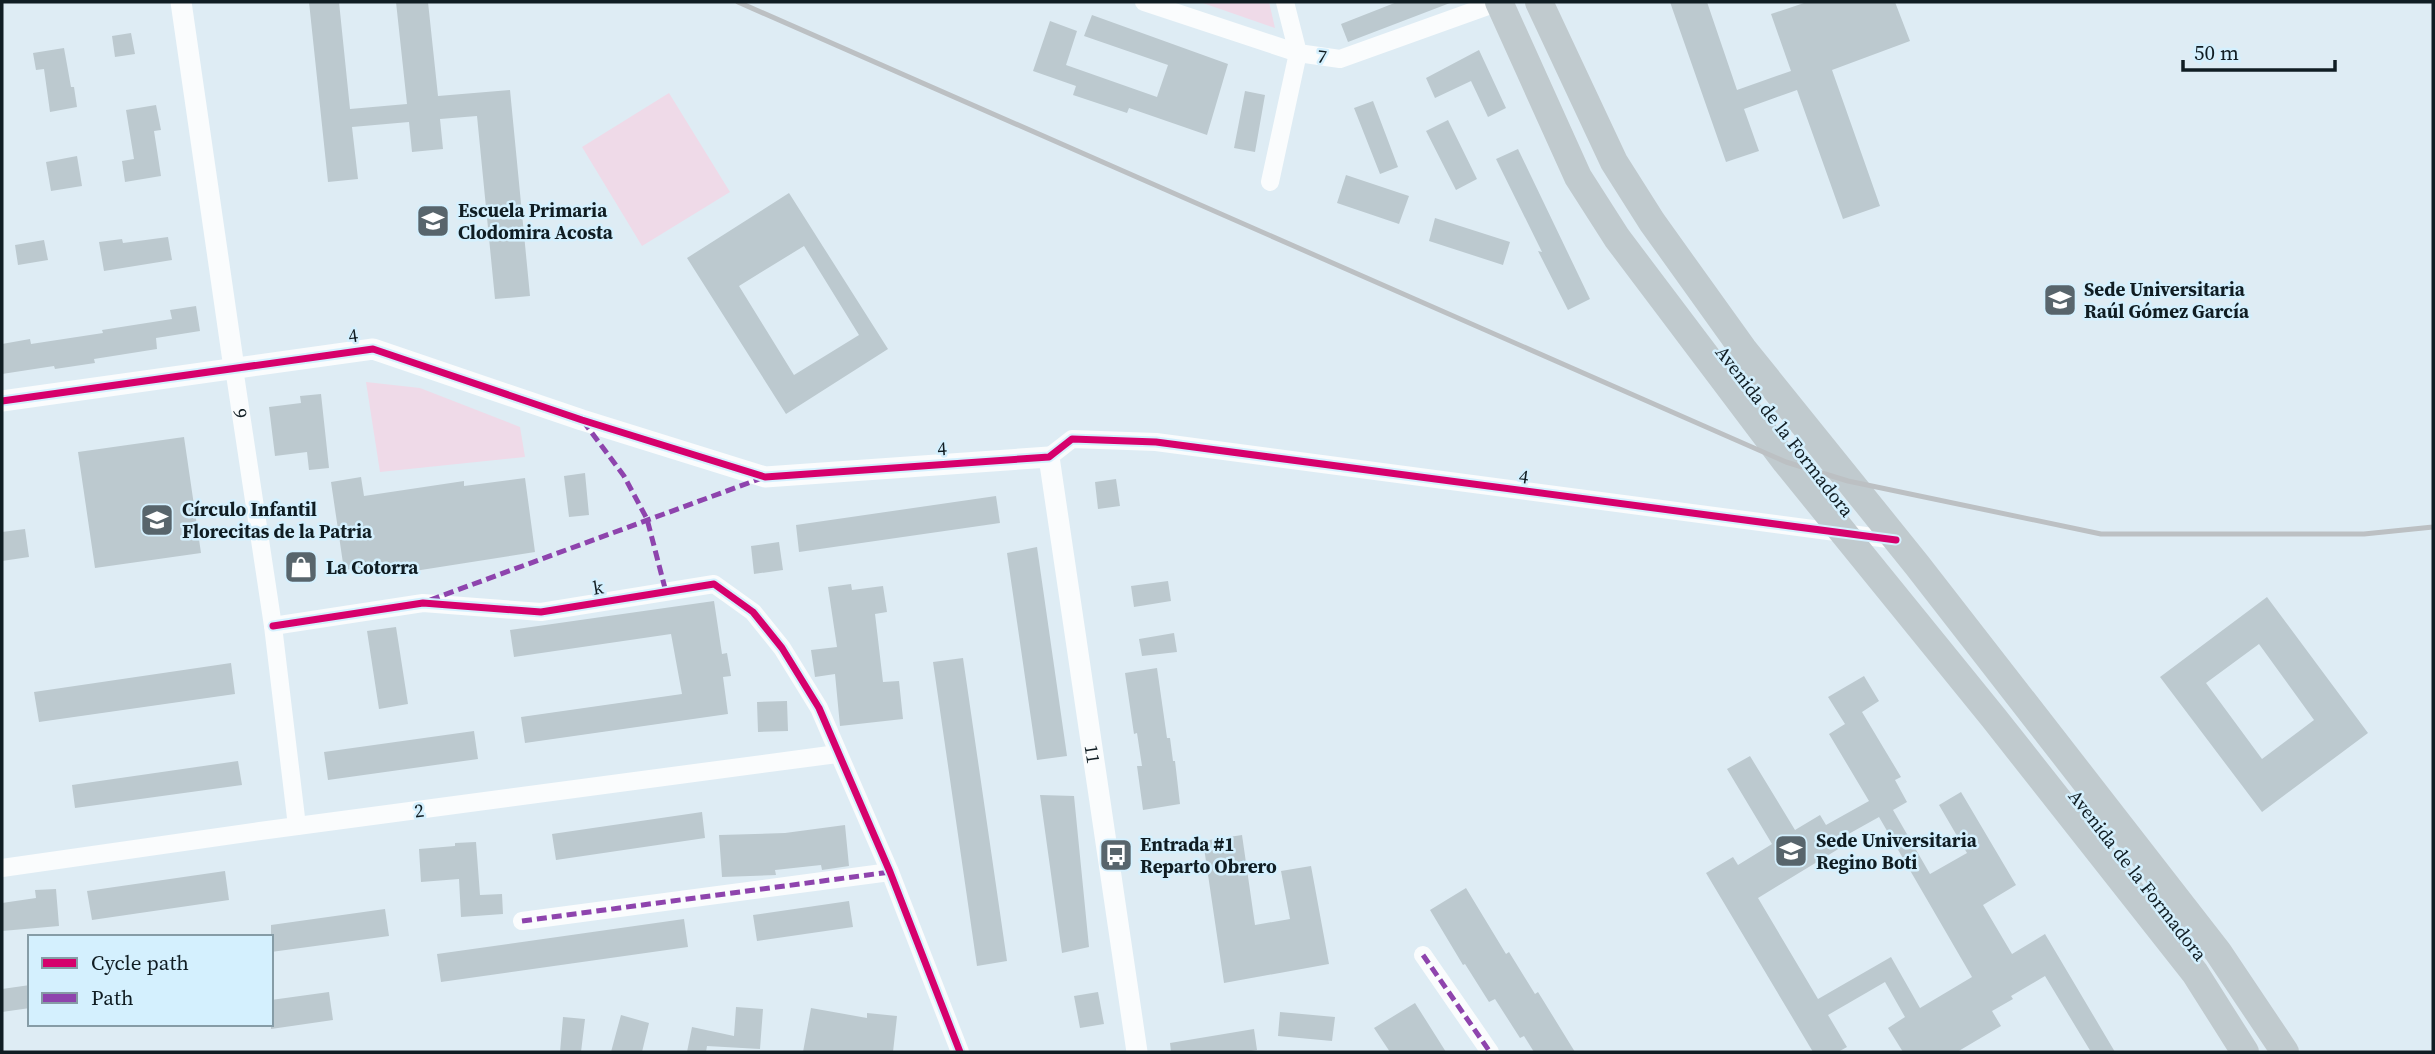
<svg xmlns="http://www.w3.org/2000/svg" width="2435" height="1054" font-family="'Source Serif 4',serif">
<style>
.green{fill:#efdae8}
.building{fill:#bcc9cf;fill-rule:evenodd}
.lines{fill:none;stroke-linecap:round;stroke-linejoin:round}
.minor{stroke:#fafcfd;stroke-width:18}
.tertiary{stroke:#fafcfd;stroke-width:21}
.primary{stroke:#c0cace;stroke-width:28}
.rail{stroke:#bcc0c3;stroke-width:5}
.quiet{stroke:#8e44ad;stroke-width:5;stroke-dasharray:10 5;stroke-linecap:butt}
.cycleway-casing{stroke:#d4f0fe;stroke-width:11}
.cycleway{stroke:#d6006c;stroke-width:7}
.labels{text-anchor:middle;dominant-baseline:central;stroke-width:5;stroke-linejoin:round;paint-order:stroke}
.street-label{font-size:19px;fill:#101d23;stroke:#d4f0fe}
.poi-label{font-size:19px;font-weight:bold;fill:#101d23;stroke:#d4f0fe;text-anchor:start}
</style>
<rect width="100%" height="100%" fill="#deecf4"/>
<!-- green -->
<path class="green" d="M1200,2H1269L1275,28Z
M669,93L730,192L642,246L582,147Z
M366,382L420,388L520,427L525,457L380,472Z"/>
<!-- building -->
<path class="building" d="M309,2H339L350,109L407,104L396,2H428L438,96L510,90L530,296L495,299L477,116L440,119L443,149L412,152L409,122L352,127L358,179L328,182Z
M1397,2L1450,3L1348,42L1341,24Z
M1670,2H1707L1737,90L1791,71L1771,14L1807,2H1895L1910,41L1832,70L1880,206L1843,219L1797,90L1744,109L1759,151L1726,162Z
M1092,15L1228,64L1207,135L1129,108L1127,113L1073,95L1076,86L1033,71L1050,21L1077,31L1066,65L1157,97L1168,65L1084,36Z
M131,33L135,54L115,57L112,36Z
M64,48L71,87H74L77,107L50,112L44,69L36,70L33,53Z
M1479,50L1506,108L1488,117L1471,81L1435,98L1426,78Z
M1245,91L1265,95L1255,152L1234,148Z
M1373,101L1398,167L1380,174L1354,108Z
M156,105L161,130L154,131L161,176L125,182L122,161L134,159L126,110Z
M1448,120L1477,179L1456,190L1426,131Z
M1518,149L1590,299L1568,310L1538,251L1542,252L1496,159Z
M77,156L82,186L51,191L46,162Z
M1346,175L1409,196L1399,224L1337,203Z
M789,193L888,349L786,414L687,258ZM804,246L859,335L794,375L739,286Z
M1435,218L1510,242L1503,265L1429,241Z
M168,237L172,260L104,271L99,242L122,239L123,243Z
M44,240L48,260L18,265L15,245Z
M196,306L200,331L156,338L157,349L94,359L95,363L55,369L54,366L2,374V344L30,339L31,344L103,333L102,330L172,319L170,310Z
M321,394L329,468L309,470L307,452L275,456L269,407L301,403L300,396Z
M184,437L201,553L95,568L78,452Z
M585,473L589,515L569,517L564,476Z
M361,477L364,496L464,481V486L525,478L535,552L389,575L387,564L344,570L331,482Z
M1116,479L1120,506L1098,509L1095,482Z
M996,496L1000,523L799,552L796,525Z
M25,529L29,557L2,561V532Z
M779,542L783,570L754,574L751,546Z
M1037,547L1067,756L1037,760L1007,553Z
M1168,581L1171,601L1134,607L1131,586Z
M851,584L852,590L883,586L887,612L875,614L883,682L899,681L903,719L840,726L835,674L815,677L811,650L837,647L828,587Z
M2267,597L2368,733L2262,812L2160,677ZM2259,644L2314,720L2262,759L2206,683Z
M714,601L722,654L727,653L731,676L723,677L728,714L525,743L521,717L682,694L671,634L514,657L510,630Z
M396,627L408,704L379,709L367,631Z
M1174,633L1177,652L1142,656L1139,639Z
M963,658L1007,961L977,966L933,662Z
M231,663L235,694L39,722L34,692Z
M1157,668L1167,738H1170L1173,761H1175L1180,804L1143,810L1137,766H1142L1137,733L1134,734L1125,673Z
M1864,676L1879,701L1862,712L1901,777L1895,780L1907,802L1893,810L1930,874L1967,853L1939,805L1961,792L2016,885L1983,905L2012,954L2045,934L2115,1052H2091L2045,976L2011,996L2013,999L1992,1011L2001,1026L1957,1052H1903L1888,1028L1905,1017L1885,982L1828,1015L1847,1047L1838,1052H1813L1706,873L1733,857L1738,865L1772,844L1727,769L1750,756L1795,830L1820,815L1826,825L1869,801L1829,734L1845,724L1828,697ZM1879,817L1972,977L1920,1008L1891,957L1818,999L1758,898L1840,848L1836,841Z
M787,701L788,731L758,732L757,702Z
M474,731L478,759L328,780L324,752Z
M238,761L242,785L75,808L72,785Z
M1040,795L1074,796L1089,947L1062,953Z
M702,812L705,838L556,860L552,834Z
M845,825L849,866L822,870L821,865L775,870L776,875L722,877L719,835L785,833Z
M1242,835L1255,925L1290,919L1281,871L1311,866L1329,964L1224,983L1203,841Z
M476,842L480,895L502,894L503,914L461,917L459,879L421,882L419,849L455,846V843Z
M225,871L229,900L92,920L87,891Z
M1466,888L1506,954L1509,952L1535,994L1538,992L1575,1052H1534L1524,1036L1520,1038L1495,999L1489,1002L1465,964L1463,965L1430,910Z
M56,889L59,926L2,931V903L36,898L35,890Z
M849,901L853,927L757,941L753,915Z
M385,909L389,936L271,952V925Z
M684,919L688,947L441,982L437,954Z
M30,985V1008L2,1012V989Z
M329,992L333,1020L271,1029V1000Z
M1098,992L1104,1024L1080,1028L1074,996Z
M1415,1003L1446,1052H1390L1374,1028Z
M736,1007L763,1009L760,1049L707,1046L706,1052H687L692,1027L734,1036Z
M811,1008L867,1018V1013L897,1016L893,1052H803Z
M1280,1012L1335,1017L1332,1041L1278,1036Z
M621,1015L649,1023L642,1052H611Z
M563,1017L585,1019L581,1052H560Z
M1254,1029L1257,1050L1245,1052H1171L1170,1043Z"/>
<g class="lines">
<!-- minor -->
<g class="minor">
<path d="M1144,2L1298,53L1340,59L1499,2"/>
<path d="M1270,182L1298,53L1285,2"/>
<path id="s1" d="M234,368L273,626L297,826"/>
<path d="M1049,457L1072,439L1156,442L1896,540"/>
<path d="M273,626L423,603L541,612L714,584L753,612L782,648L819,708L890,872L960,1052"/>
<path d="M2,868L260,831L837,754"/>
<path d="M522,921L890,872"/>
<path d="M1423,955L1490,1052"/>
</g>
<!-- tertiary -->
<g class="tertiary">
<path d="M181,2L234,368"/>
<path id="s2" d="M2,401L373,349L582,420L765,477L1049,457L1137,1052"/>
</g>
<!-- primary -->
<path class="primary" d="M1499,2L1578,177L1617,238L1786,462L1993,717L2195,973L2245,1052
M1539,2L1614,162L1652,222L1743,349L1917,565L2218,952L2285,1052"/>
<!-- rail -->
<path class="rail" d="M738,2L1786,462L1848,481L2101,534H2364L2433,527"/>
<!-- quiet -->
<path class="quiet" d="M583,421L624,476L647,519L666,592
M430,600L762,478
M522,921L890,872
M1423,955L1490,1052"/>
<defs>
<path id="cycleway" d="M2,401L373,349L582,420L765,477L1049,457L1072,439L1156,442L1896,540
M273,626L423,603L541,612L714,584L753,612L782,648L819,708L890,872L960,1052"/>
</defs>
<!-- cycleway casing -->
<use href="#cycleway" class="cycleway-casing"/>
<!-- cycleway -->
<use href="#cycleway" class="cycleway"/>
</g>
<!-- icons -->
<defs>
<symbol id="school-square" viewBox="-11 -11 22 22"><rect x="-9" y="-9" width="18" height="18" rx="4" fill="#58656c" stroke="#d4f0fe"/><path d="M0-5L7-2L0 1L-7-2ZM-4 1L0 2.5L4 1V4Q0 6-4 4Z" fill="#fff"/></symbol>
<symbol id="university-square" viewBox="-11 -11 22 22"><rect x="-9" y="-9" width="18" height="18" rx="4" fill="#58656c" stroke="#d4f0fe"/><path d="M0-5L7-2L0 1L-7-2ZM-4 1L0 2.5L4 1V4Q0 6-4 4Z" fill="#fff"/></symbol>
<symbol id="shop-square" viewBox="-11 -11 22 22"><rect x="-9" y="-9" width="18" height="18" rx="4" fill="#58656c" stroke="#d4f0fe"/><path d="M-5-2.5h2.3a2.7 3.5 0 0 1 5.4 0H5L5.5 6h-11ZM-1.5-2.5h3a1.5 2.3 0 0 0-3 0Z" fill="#fff"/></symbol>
<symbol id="bus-square" viewBox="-11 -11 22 22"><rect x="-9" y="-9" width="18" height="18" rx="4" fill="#58656c" stroke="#d4f0fe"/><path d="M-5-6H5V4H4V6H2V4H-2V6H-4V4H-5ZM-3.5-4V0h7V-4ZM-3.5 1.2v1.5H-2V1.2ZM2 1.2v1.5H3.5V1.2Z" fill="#fff"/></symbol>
</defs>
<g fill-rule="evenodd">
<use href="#school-square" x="414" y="202" width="38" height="38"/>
<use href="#university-square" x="2041" y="281" width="38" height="38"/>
<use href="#school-square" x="138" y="501" width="38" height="38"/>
<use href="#shop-square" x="282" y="548" width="38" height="38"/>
<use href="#university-square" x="1772" y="832" width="38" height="38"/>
<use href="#bus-square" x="1097" y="836" width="38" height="38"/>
</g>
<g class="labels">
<!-- street labels -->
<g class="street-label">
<text transform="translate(1322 56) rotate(7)">7</text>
<text transform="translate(353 335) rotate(-8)">4</text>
<text stroke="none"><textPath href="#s1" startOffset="46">9</textPath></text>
<text transform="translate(1785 431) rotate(52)">Avenida de la Formadora</text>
<text transform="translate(942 448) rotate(-4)">4</text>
<text transform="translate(1524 476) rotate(8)">4</text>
<text transform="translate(598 587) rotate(-9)">k</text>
<text stroke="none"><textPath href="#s2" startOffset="1372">11</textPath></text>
<text transform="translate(419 810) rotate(-7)">2</text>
<text transform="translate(2138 875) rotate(52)">Avenida de la Formadora</text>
</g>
<!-- poi labels -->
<g class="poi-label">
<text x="458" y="210">Escuela Primaria<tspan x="458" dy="22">Clodomira Acosta</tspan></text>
<text x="2084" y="289">Sede Universitaria<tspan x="2084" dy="22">Raúl Gómez García</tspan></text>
<text x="182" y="509">Círculo Infantil<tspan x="182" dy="22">Florecitas de la Patria</tspan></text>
<text x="326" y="567">La Cotorra</text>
<text x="1816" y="840">Sede Universitaria<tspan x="1816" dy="22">Regino Boti</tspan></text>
<text x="1140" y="844">Entrada #1<tspan x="1140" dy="22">Reparto Obrero</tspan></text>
</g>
</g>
<!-- border -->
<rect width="2435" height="1054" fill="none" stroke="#101d23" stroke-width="7"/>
<!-- legend -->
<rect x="28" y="935" width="245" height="91" fill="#d4f0fe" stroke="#869ca6" stroke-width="2"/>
<rect x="42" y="958" width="35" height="10" fill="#d6006c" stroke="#869ca6" stroke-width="2"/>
<text x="91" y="970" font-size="21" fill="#101d23">Cycle path</text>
<rect x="42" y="993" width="35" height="10" fill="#8e44ad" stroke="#869ca6" stroke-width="2"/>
<text x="91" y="1005" font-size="21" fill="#101d23">Path</text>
<!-- scale -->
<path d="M2183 60v10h152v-10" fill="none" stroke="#101d23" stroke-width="3.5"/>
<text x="2194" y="60" font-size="21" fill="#101d23" stroke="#d4f0fe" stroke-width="5" paint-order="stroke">50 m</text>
</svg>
